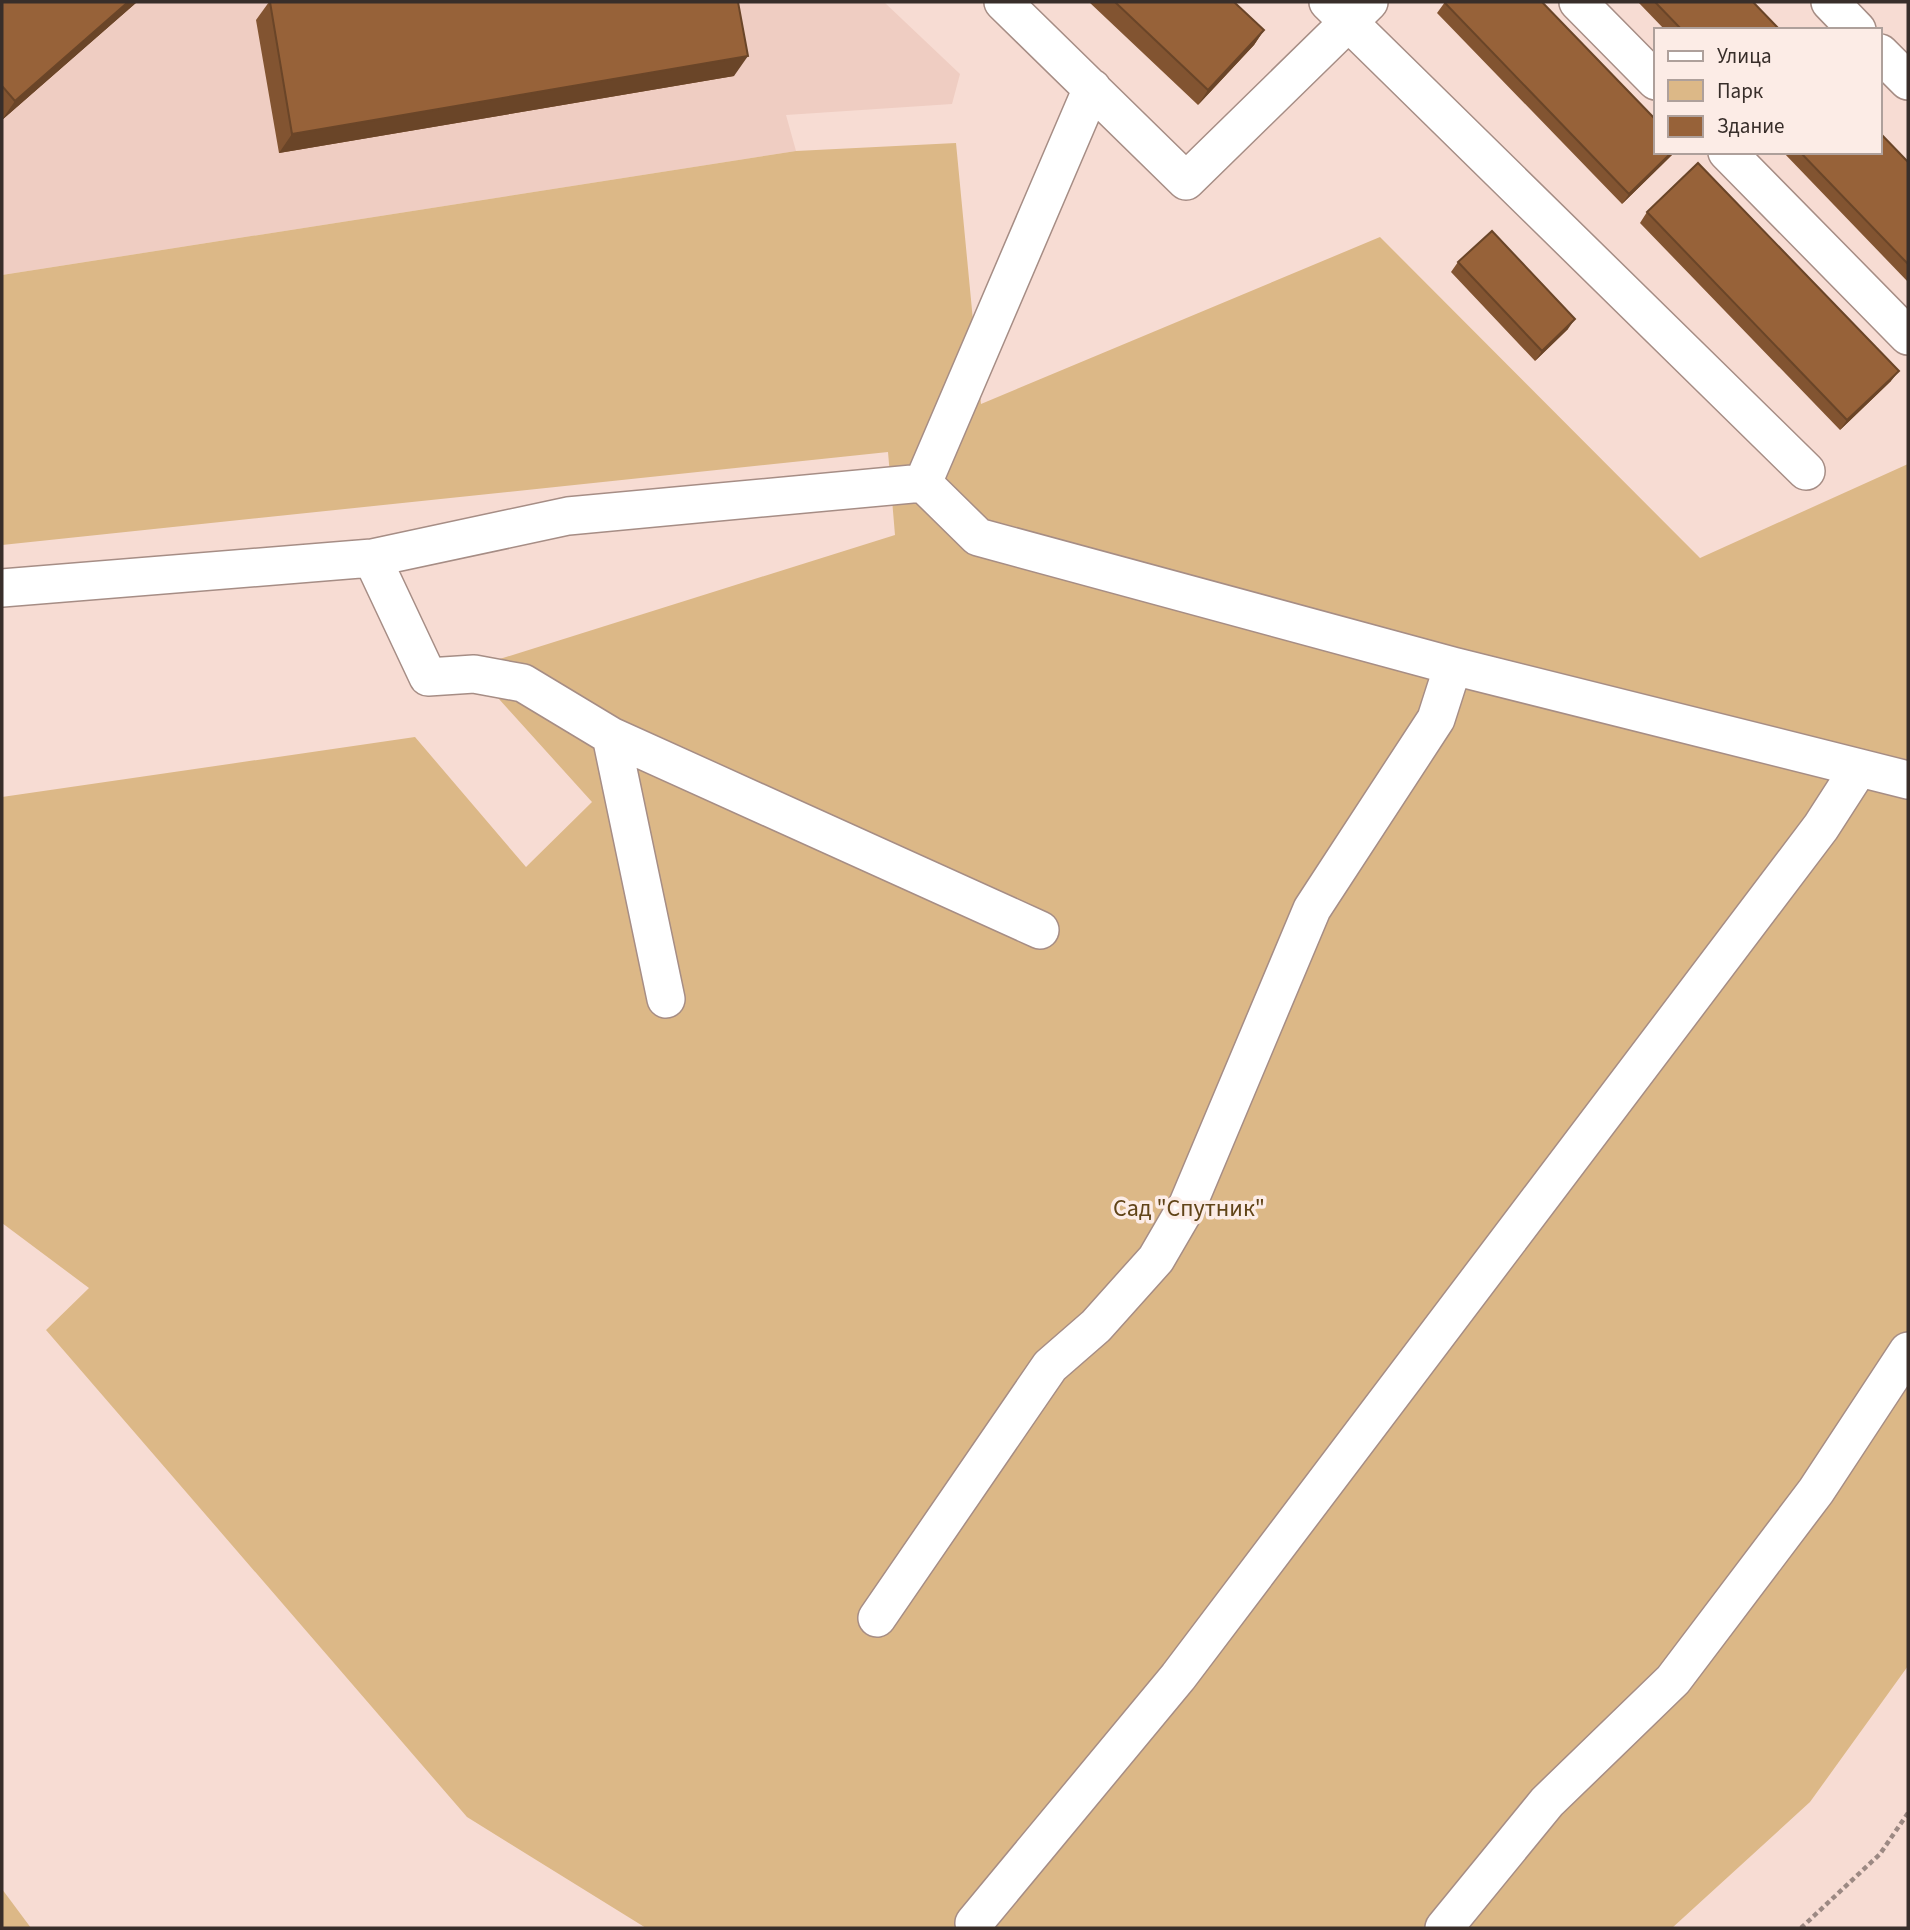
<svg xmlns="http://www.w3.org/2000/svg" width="1910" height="1930" font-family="'Source Sans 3',sans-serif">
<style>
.built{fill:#efcdc2}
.green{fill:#dcb887}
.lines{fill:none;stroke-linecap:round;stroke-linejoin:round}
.minor-casing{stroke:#a68d85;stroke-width:40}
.path{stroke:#9c8983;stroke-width:4.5;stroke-dasharray:5 3.5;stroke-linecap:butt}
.minor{stroke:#fff;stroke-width:37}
.wall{fill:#825431}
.shaded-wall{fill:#6a4528}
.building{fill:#976239;stroke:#6a4528;stroke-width:2}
.labels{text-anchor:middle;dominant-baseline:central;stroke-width:7;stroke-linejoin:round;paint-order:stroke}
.park-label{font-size:24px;fill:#614418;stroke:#fcece6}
</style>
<rect width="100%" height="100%" fill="#f7dcd3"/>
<!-- built -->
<path class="built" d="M2,2H884L960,74L952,104L786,115L796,151L2,275Z"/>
<!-- green -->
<path class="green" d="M956,143L981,404L1380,237L1700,558L1908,464V1666L1810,1802L1672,1928H646L467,1817L46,1330L89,1288L2,1223V797L415,737L526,867L592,802L471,668L895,535L888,452L2,545V275L796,151Z
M2,1889L31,1928H2Z"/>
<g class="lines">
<defs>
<path id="minor" d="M1003,2L1186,181L1369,2
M1328,2L1806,471
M1578,2L1656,81
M1830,2L1857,30
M1880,53L1908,81
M1727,152L1908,336
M923,483L978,537L1453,666L1908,780
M372,558L428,677L474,674L523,683L611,736L1040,930
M2,588L372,558L568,516L923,483L1092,88
M611,736L666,999
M877,1618L1050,1366L1096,1326L1156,1259L1188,1204L1312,909L1436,719L1453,666
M974,1923L1178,1677L1821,827L1859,768
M1444,1928L1547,1802L1673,1680L1816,1491L1908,1351"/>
</defs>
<!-- minor casing -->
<use href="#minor" class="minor-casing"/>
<!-- path -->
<path class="path" d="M1801,1928L1880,1854L1908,1813"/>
<!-- minor -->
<use href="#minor" class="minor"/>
</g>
<!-- wall -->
<path class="wall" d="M2,2H137L2,120Z
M269,2H738L734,76L279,153L256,20Z
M1089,2H1234L1264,30L1254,45L1198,105Z
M1445,2L1656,152H1675L1622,204L1437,13Z
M1638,2H1753L1780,30H1665Z
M1783,152H1880L1908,162V282Z
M1647,212L1891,381L1840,430L1640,223Z
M1458,262L1568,329L1535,361L1451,272Z"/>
<!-- shaded-wall -->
<path class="shaded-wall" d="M128,2H137L2,120L15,101Z
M1264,30L1254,45L1198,105L1208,90Z
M748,56L734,76L279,153L292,134Z
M1672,152H1675L1622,204L1629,194Z
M1575,319L1568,329L1535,361L1542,351Z
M1899,371L1891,381L1840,430L1847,420Z"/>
<!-- building -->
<path class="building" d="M2,2H128L15,101L2,86Z
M270,2H738L748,56L292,134Z
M1115,2H1234L1264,30L1208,90Z
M1444,2H1542L1656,120V152H1672L1629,194Z
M1655,2H1753L1780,30H1682Z
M1880,133L1908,162V264L1800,152H1880Z
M1698,163L1899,371L1847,420L1647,212Z
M1492,231L1575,319L1542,351L1458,262Z"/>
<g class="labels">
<!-- park labels -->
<g class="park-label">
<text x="1189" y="1208">Сад "Спутник"</text>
</g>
</g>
<!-- border -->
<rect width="1910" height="1930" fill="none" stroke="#382e2a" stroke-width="7"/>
<!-- legend -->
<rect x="1654" y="28" width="228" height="126" fill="#fcece6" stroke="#aea09b" stroke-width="2"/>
<rect x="1668" y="51" width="35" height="10" fill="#ffffff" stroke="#aea09b" stroke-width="2"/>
<text x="1717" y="63" font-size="21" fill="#382e2a">Улица</text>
<rect x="1668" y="80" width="35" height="21" fill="#dcb887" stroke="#aea09b" stroke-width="2"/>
<text x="1717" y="98" font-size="21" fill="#382e2a">Парк</text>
<rect x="1668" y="116" width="35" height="21" fill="#976239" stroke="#aea09b" stroke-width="2"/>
<text x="1717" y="133" font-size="21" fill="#382e2a">Здание</text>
</svg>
